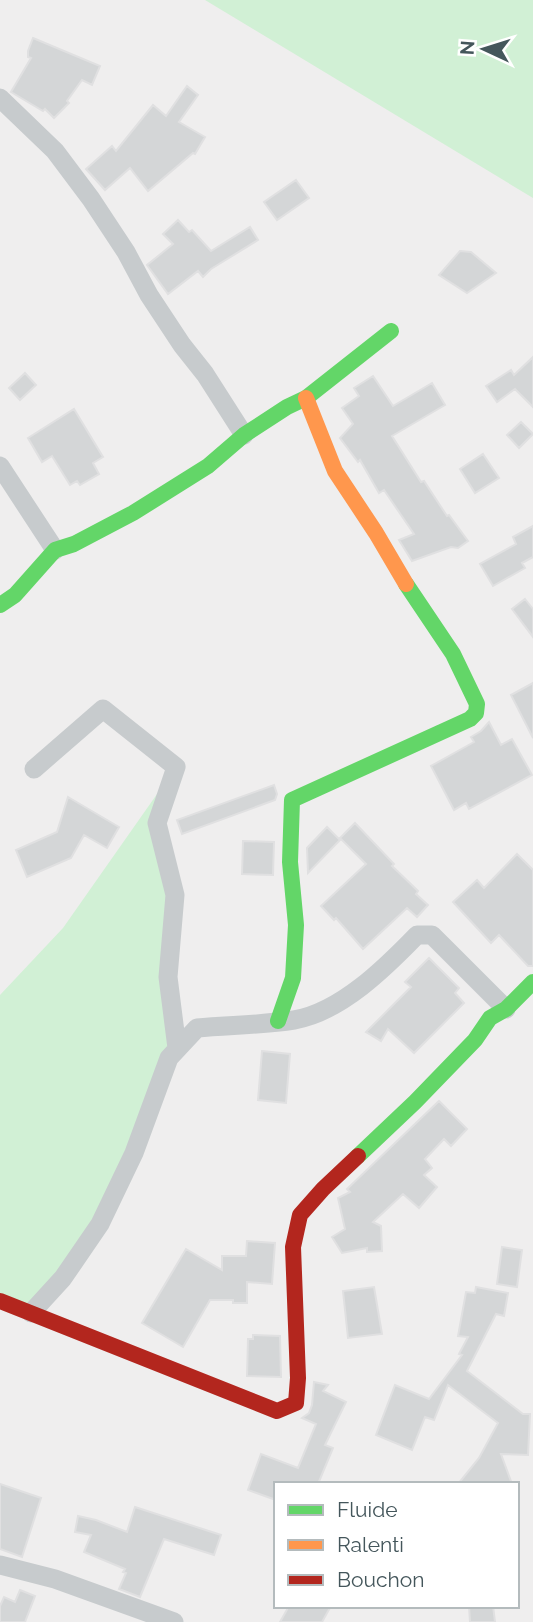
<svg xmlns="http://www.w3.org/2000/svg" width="533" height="1622" font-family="Raleway,sans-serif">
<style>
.green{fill:#d1f0d5}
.building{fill:#d4d6d7;stroke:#e0e0e1;stroke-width:2}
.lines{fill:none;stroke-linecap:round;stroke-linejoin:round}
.street{stroke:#c7cbcd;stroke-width:19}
.fast{stroke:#63d668;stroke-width:16}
.slow{stroke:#ff974d;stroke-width:16}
.jam{stroke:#b3261e;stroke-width:16}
</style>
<rect width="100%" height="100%" fill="#efeeee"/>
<!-- green -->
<path class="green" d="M205,0H533V198Z
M176,767L157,823L175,895L177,1048L100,1224L31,1313L0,1301V995L63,928Z"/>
<!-- building -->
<path class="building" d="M33,38L100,66L92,85L82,80L67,101L69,103L54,118L45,109L43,111L11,92L31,58L28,57V51Z
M187,86L198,95L179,122L205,137L195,154L193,153L148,191L130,168L105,190L86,169L112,146L116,151L153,105L166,116Z
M296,180L309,198L277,220L264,202Z
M178,220L189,232L192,230L211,251L250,227L258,240L211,269L203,277L198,271L168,294L147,265L173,244L163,234Z
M460,251L471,252L496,273L467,293L439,275Z
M533,357V407L515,389L497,402L486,386L511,370L514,375Z
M25,373L36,385L20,400L9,388Z
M373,376L393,406L432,383L445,405L392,436L421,482L424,481L447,516L449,515L468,541L458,548L451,547L412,561L399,540L414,534L384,490L379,493L360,460L358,462L340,438L353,424L342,408L359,396L354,388Z
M74,409L103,457L93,463L99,474L80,485L77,481L70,485L52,456L42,462L28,438Z
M521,422L533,434L519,448L507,435Z
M483,454L499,478L475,493L460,469Z
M533,526V557L522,563L525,568L493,586L480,564L516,544L513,537Z
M525,599L533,609V637L512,609Z
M533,683V738L511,695Z
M489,722L501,745L512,739L532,775L469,809L466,803L454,810L431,766L474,742L471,737L481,731Z
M274,785L277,794L275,800L182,834L177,820Z
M68,797L119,827L107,848L84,835L71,858L27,877L16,850L57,832Z
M355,823L394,864L392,866L418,891L416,894L428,905L417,917L407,908L363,949L336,918L334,920L321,906L366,864L340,838Z
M327,827L340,840L308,873L307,848Z
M243,841L274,842L273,875L242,874Z
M517,854L533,870V966H528L499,935L491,943L453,902L477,880L484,888Z
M429,958L459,988L455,993L464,1003L414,1053L388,1029L381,1041L366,1032L411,987L405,982Z
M262,1051L290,1054L286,1103L258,1100Z
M439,1101L467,1129L451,1146L444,1139L425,1159L432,1168L424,1175L437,1187L419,1208L403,1194L373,1222L381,1226L382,1251L367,1252V1248L342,1253L332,1237L345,1229L338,1198L350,1192L347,1189Z
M247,1241L275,1243L272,1284L247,1282V1303H233V1300H210L183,1347L142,1323L186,1249L222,1270V1256H246Z
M502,1247L522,1250L517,1287L497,1284Z
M374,1287L382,1334L348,1338L343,1291Z
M476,1287L508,1293L504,1316L496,1314L467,1371L523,1414H530L528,1455L501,1454L512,1484H458L479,1458L498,1423L448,1385L434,1420L425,1417L412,1450L376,1435L395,1385L429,1399L462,1355L459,1354L468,1337L458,1336L466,1292L475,1293Z
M253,1335L280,1336L281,1377L247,1376L248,1339H253Z
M314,1382L328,1385L323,1391L346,1402L325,1445L333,1448L318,1484H276V1500L248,1490L261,1454L298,1468L316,1424L302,1418L309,1413L312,1405Z
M0,1484L41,1498L22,1557L0,1549Z
M135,1507L221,1535L214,1555L164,1539L140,1597L119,1589L126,1573L123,1572L125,1569L84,1552L91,1535L75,1532L78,1516L96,1520L127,1532Z
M20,1590L35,1596L25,1622H0V1606L4,1597L15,1602Z
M289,1606H331L322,1622H280Z
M469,1606H493L495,1622H470Z"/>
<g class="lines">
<!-- street -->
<path class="street" d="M0,98L55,151L91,199L126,252L149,295L182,345L205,374L244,435
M0,466L55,550
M34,769L103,709L176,767L157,823L175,895L168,977L177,1048
M31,1313L63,1278L100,1224L134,1153L169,1058L197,1028C229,1025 263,1025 294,1020C341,1012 386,967 417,935H432L506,1009
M0,1565L55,1579L174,1622"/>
<!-- fast -->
<path class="fast" d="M0,605L15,595L55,550L74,544L133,513L208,466L244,435L287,407L306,398L391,331
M278,1021L293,978L296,925L290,862L292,800L470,719L476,713L477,704L453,654L406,584
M358,1156L415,1102L475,1040L490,1018L506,1009L533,982"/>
<!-- slow -->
<path class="slow" d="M306,398L335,471L376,533L406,584"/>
<!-- jam -->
<path class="jam" d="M0,1301L277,1411L296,1403L298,1378L293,1247L300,1215L323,1189L358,1156"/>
</g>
<!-- legend -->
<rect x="274" y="1482" width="245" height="126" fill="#ffffff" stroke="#b4bbbd" stroke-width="2"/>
<rect x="288" y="1505" width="35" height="10" fill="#63d668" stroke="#b4bbbd" stroke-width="2"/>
<text x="337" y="1517" font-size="21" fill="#44565b">Fluide</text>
<rect x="288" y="1540" width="35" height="10" fill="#ff974d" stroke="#b4bbbd" stroke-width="2"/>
<text x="337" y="1552" font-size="21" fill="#44565b">Ralenti</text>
<rect x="288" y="1575" width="35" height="10" fill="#b3261e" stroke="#b4bbbd" stroke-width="2"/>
<text x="337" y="1587" font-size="21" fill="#44565b">Bouchon</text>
<!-- north arrow -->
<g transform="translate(484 49) rotate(274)" stroke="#ffffff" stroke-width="5" paint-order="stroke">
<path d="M0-5L12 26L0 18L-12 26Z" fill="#44565b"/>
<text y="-10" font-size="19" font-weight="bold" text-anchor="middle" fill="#44565b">N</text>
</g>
</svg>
